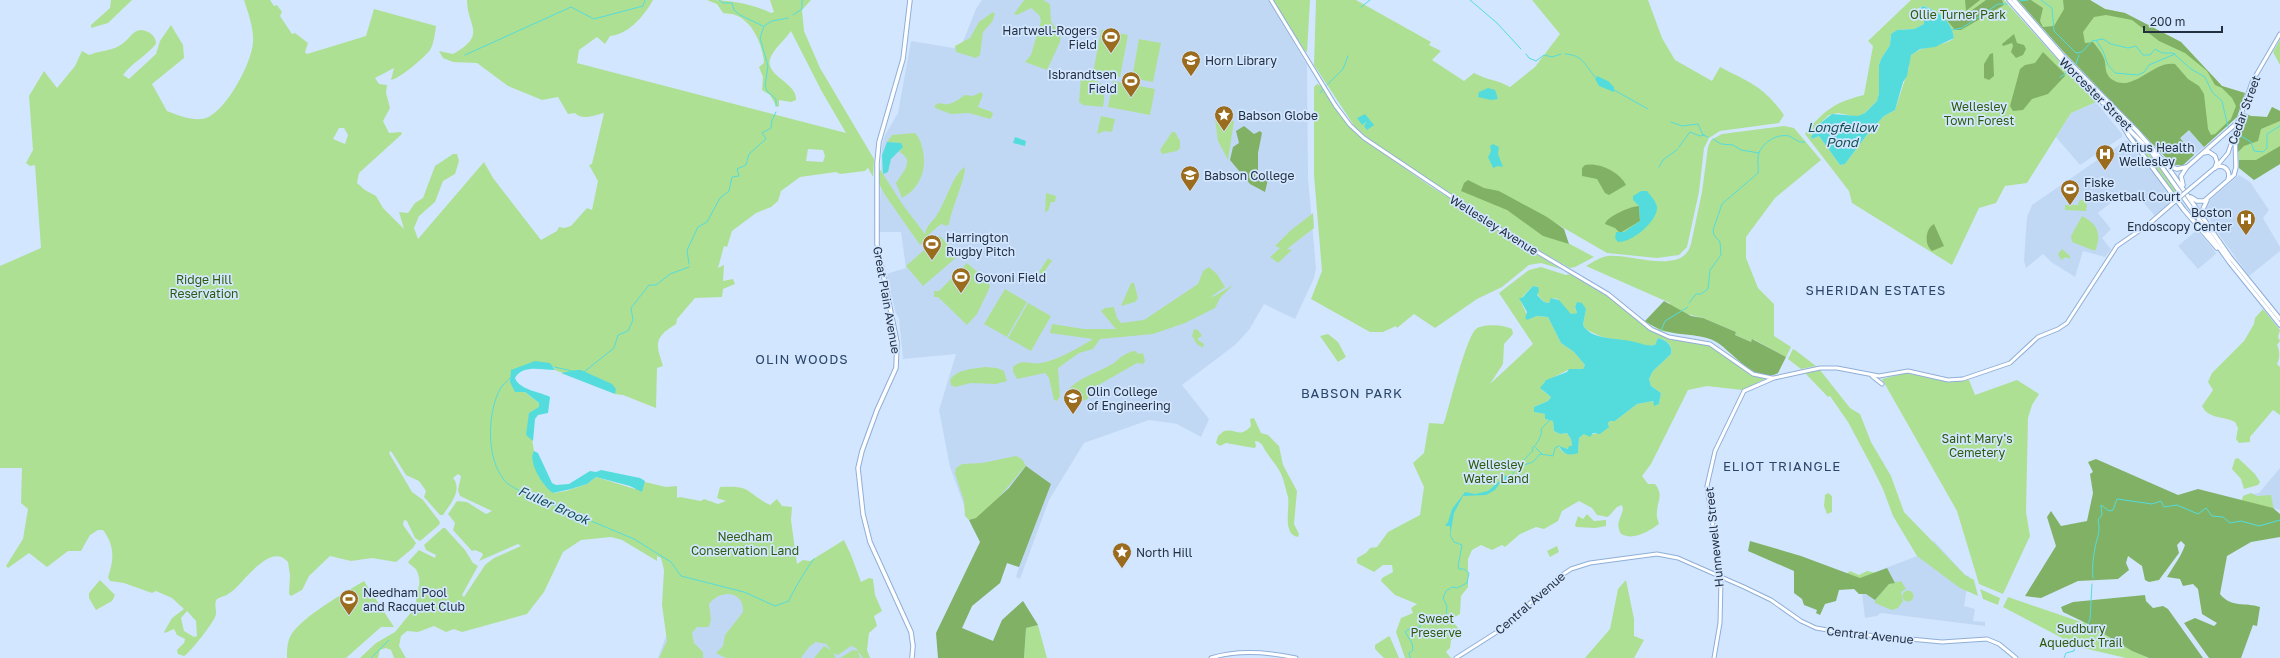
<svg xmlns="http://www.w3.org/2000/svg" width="2280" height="658" font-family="'Golos Text',sans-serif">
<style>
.built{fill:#c1d8f4}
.green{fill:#aee093;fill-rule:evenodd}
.forest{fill:#81b165;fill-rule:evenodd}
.water{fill:#54dcdc}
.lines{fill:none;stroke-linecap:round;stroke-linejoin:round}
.stream{stroke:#54dcdc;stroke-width:1}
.secondary-casing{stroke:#8fafd7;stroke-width:5}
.primary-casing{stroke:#8fafd7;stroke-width:5.5}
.trunk-casing{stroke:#8fafd7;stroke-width:5.5}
.secondary{stroke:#fff;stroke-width:3}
.primary{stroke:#fff;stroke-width:3.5}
.trunk{stroke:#fff;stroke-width:3.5}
.secondary-bridge-casing{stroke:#8fafd7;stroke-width:5;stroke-linecap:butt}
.secondary-bridge{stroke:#fff;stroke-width:3}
.labels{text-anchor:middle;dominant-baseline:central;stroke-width:3.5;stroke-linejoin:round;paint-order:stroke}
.park-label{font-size:12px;fill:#2e5a09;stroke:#d2e6ff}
.poi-label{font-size:12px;fill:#243040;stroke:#d2e6ff;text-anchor:start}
.street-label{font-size:12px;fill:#243040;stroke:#d2e6ff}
.water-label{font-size:13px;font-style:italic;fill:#155050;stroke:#d2e6ff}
.neighbourhood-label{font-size:13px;letter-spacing:1px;fill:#2b4668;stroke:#d2e6ff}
</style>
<rect width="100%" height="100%" fill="#d2e6ff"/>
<!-- built -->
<path class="built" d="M982,0H1268L1307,65L1308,178L1316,268L1314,278L1295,319L1264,304L1249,330L1235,345L1182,385L1209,419L1201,437L1177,424L1149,420L1084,443L1049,500L1020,579L1016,577L1019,567L1007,563L1000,583L972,606L962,628L993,641L1002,620L1023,601L1038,625L1026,628L1024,658H951L946,647L990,556L972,527L950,467L939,410L956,354L903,359L899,318L896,314L886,274L906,268L901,232H879L882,146L885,135L898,113L911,41L960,49L976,9Z
M2096,102L2122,134V137L2080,165L2056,137L2071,113Z
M2190,130L2204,147L2194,155L2180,138Z
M2125,141H2128L2148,166L2172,199L2171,201L2155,216L2136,194L2130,199L2124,192L2098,213L2111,229L2102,238L2111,249L2105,257L2083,251L2075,277L2051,262L2043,254L2026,268L2024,261L2027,217L2032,205Z
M2239,175L2250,182L2269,210L2263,218L2280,247V251L2249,276L2213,226L2205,209L2208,202Z
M2197,230L2215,251L2216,254L2198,269L2178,246Z
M2280,468V510L2243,500L2244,495L2259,493Z
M1934,541L1965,575L1969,576L1964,606L1975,609L1973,621L1985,622V626L1881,613L1877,616L1865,618L1860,578L1917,556Z
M687,580L808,593L868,658H658Z"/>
<!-- green -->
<path class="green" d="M111,0H132L108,23L91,28V25L110,8Z
M244,0H270L274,6L277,5L282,12L280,16L292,34L295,33L308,43L305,52L307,54L366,36L374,9L436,26C435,33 434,44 430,50C424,58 399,79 391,80L394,68L375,78L379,84L387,85L386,93L390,108L383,121L389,133L401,132L402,134L359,173L357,183L365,190L376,196L383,208L404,229L399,212L408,213L415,203L423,198L435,166L453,154H457L459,161L455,174L443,181L435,202L419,216L414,228L418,239L484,162L493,178L541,240L557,231L559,227L564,228L571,226L587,208L592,210L598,181L589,165L592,164L604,113C595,115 583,121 575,113L568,114L558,97L542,100L508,86L477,63L453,62L443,58L439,51L453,54C488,34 467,27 467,0H653C645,15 628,35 610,36L605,44L597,37L579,50L577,63L846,133L821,90L791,31C785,40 774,48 770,59C765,76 798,83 796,100L791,102L779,100V106L777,107L770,95L762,90L763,77L759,67L764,63C763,46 753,21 735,15C731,13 727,14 723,13L717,4L707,0C730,0 750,3 771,13L774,12L770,0H811L802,10L804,31L820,68L874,159L873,177L868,168L865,171L840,174L836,172L800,177L781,191L778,201L771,207L756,213L732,231L727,247L724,246L718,268L724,265L723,281L733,279L735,284L723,289L722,297L695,298L677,319L676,324C653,338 656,344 663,366L657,368L656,408L623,395L615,394V393L555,370L554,367H527L510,379C520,389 529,395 540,404V407L527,435L532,439L534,451L533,456L554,493L566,491L587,484L596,477L635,489L645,482L666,487L677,486V498L680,497L701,501L704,499L718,504L726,501L717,498L720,487C729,487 737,486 745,489C751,492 761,501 770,505L777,499L782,506L792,507L791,520L797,564L803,560L810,561L844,540L851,555L861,582L869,578L873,579L875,595L882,611L874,616L877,626L869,633L867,650L870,658H863L856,648L851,646L838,655L833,653L836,658H814L824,646L831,650L826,644L816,642L809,647L801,658H726L716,653L723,646L725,635L743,612C744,590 720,589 709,604L711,619L709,627H697L692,633L694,643L703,652V658H659L667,641L662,605L664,570L661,558L657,556V561L622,540L611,537L581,540L563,552L544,592L527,614L462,632L454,629L446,632L434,626L418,632L407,631L401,636L399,646L406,658H394L391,650L386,648L380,650L378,658H360L376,643L395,632L417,605C413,592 423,588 418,574C417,568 411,566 408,562L419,550L435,558L436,555L426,550L424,545L443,528H445L465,550L473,563L478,566L462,595L464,597L485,565L494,558L521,546L518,544L479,561L483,555L482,553L475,550L472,551L453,530L455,523L448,514L457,501L467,502L486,514L492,511L460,496L458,490L461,476L458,474L453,478C463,490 450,504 443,515H440L424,497L426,491L419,481L406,475L391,451L389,453L412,492L423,500L440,522L439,525L420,541L415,538L407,521L404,520L403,525L416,543L413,548L396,562L372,558L351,561L330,556L309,576L302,590L291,596L289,594L290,575L288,562C270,541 244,583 231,592C227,596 222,596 217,599C213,605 218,610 215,617C213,623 190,653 184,656L178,654L177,650L184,643L185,639L177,635L174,629L165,633L164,632L172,618L184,609L172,598L156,591L152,593L124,583L110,581L108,577C114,560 115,546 103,530H98L90,535L81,551H68L47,567L29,553L8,568L6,566L23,539L28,509L21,503L22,468H0V266L41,248L35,165L30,166L26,163L33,150L29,96L44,71L57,88L75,66L82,51L89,55C98,51 110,51 119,46C131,40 134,23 150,33C154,36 156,39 156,44C146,56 132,63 123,75L129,79L156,54L160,41L171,25L183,45L184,58L152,84L167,111C177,115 194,122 206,118C226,111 252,63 253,42C254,28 248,13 244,0ZM339,128H344L348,135L345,144L333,139ZM808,149L823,150L825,156L823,162L806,161ZM187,611L196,621L197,636L194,637L184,631L181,618Z
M1024,0H1043L1050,4L1051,22L1061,34L1060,42L1047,70L1025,62L1031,55L1041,21L1039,15L1031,8L1017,15L1014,14Z
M1273,0H1310L1307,52L1305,51Z
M1316,0H1356L1431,42L1429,45L1441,51L1432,60L1464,81L1474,73C1487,80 1498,80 1510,87L1535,67L1560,34L1532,0H1648L1662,38L1675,60L1712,81L1720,67C1751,83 1763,86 1784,115L1779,123L1720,131L1709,138L1704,148L1699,192L1687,247L1679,255L1657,258L1607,253L1531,209L1524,206L1507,210L1594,257L1575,267L1570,268L1508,233L1480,212L1456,198L1370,140L1355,127L1314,65Z
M1911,0H2004L2096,102L2071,113L2027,183L2005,186L1996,203L1979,208L1952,265L1852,203L1849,191L1805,134C1824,110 1835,102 1864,95L1873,46L1868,41ZM1923,6C1938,10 1952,22 1954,38C1940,49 1919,44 1909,58V67L1895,110L1884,116L1869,132L1845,164L1840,165L1819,136L1812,139L1811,137L1816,127L1829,115L1838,113L1858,117L1865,113L1877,101L1879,93V65L1881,59L1890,45L1891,34L1897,30L1914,29L1924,24L1925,20L1919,16L1917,9Z
M2018,0H2090L2105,9L2125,13L2181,42L2222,86L2245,93L2237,117L2204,147L2189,130L2180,138L2194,155L2183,165H2173L2062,50Z
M993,12L995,14L992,22L983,32L980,55L976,58L956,52L955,46L970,38L979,22Z
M1101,30L1128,35L1120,77L1093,73Z
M1139,39L1161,43L1153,82L1132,78Z
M2280,40V65L2273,52Z
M1081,77C1103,81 1107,84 1103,107L1083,105L1079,102Z
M1113,81L1155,89L1150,115L1108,107Z
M1317,84L1321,86L1345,121L1363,139L1433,188L1481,217L1506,236L1561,269L1541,263L1529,265L1502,287L1477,299L1435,328L1414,314L1397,328L1396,326L1383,332H1370L1311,299L1322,271L1314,175V87Z
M981,92L983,95L978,107L992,112L993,115L990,119L969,113L951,114L935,108V105C941,101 942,105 948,104C955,103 960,98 965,95L973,96Z
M2272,107L2280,111V164L2254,180L2239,168L2238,136L2244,113L2251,116L2267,117Z
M1101,116L1115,119L1112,132L1105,131L1097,134Z
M1215,119L1234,121L1228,160L1218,141Z
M1784,126L1794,128L1821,160L1775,198L1746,237V258L1758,288L1774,304V336L1791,347L1786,357L1753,339L1751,342L1735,335L1736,332L1703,318L1687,314L1666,332L1659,330L1652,325L1670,303L1586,266C1593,262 1600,257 1608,256C1630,253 1683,276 1691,244L1702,192L1708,147L1711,140L1722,134Z
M2126,129L2155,161L2180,193L2178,194L2173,191Z
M1172,132H1175L1180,141V148L1177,151L1162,154L1160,150Z
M915,133C919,137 921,142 922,147C928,167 921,188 902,198L896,183C902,173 916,160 899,152L901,150V143L887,142L892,135Z
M965,167C965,180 952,207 949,224L947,226L941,224L927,236L928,238L920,245L885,195L879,184V168L903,205L925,234C927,224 933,222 938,213C945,203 954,172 965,167Z
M1046,193L1056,196L1055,202H1051L1048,211L1045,212Z
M2084,199L2087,205L2086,211L2065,210V205H2078L2079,201Z
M1313,213L1314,228L1287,249L1292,250L1278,263L1270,257L1280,248L1275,246L1290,231Z
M2082,216C2098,224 2102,235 2095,251L2072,242L2071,236Z
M940,236L958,256L923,286L906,266Z
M2062,249L2070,256V259L2066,257L2061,260L2058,254Z
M1048,258L1052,261L1041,276L1039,272Z
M967,263L988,281L990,287L977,314L967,325L938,297H934V291H939Z
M1209,267L1217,274L1225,287L1212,296L1213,297L1233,285L1220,298L1215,308L1185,323L1153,334L1100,339L1093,349L1079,353L1058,368L1060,396L1057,401L1054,400L1049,378L1045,373L1017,379L1013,372V367C1022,358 1031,365 1041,363C1058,360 1078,348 1093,339L1050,333L1052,324L1084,329H1116L1101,311L1105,308L1114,307L1117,318L1121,323L1144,320L1198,284L1203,271Z
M1541,267L1566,275L1570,274L1610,298L1651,330L1663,335L1710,344L1749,373L1765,379L1742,390L1707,386L1688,390L1651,464L1642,476L1648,484H1655C1664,495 1657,502 1657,512C1656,516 1658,520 1659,524C1649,531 1634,541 1621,534C1615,523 1621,519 1623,509L1622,505L1617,507L1608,517L1597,515L1592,508L1579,501L1562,511L1558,521L1544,529L1536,527L1520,534L1505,547L1502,545L1492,550L1481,545L1472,550L1468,559V587L1461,596L1460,614L1451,619L1462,633L1451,640L1450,648L1446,652L1451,658H1405L1396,632L1401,618L1413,613L1411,608L1417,604L1395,595L1381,581L1382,578L1393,572L1392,565H1383L1374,572L1357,563V558L1366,553L1370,548L1377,547L1388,532L1420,515L1424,487L1413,463L1424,453L1429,423L1443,424L1445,420C1450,404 1466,338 1476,329C1483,323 1505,325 1512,329L1513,334L1504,344L1503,364L1490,384L1533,344L1499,293L1529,270ZM1533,286L1538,287L1537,294L1544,302L1549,303L1552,298L1558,299L1571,315L1577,313L1575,308L1576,304L1586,309L1583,325L1587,330L1602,337L1649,346L1655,345L1658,338C1667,340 1673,345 1671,354L1653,371L1649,379L1651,386L1661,393L1659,404L1656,405L1652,401L1637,404L1615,421H1610L1608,423L1609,426L1596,434H1584L1579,438L1578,452C1570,456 1564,455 1559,447L1569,449V446H1572L1571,439L1567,433L1560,434L1554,431L1553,421L1545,419V414L1535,412L1534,407L1548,401L1551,397L1542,390L1544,382L1570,369H1583L1585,365L1574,352L1561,343L1548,317L1537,316L1529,319L1521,302L1523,296Z
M1131,283H1134L1138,298L1135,302L1121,306Z
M1005,289L1027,302L1007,337L984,324Z
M1028,303L1051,316L1031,351L1008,338Z
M2263,309L2280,330L2278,337L2280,341L2277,345C2280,351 2280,358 2277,364L2280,367V415L2273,410L2250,437V442L2239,443L2236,439L2238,428L2235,422C2224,416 2208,419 2202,406L2213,390L2208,382L2212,373L2244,341L2254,324L2255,318Z
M1194,329L1198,330L1202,336L1197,339L1204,344L1203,348L1197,344L1192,336Z
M1328,334L1338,342L1346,357L1338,362L1320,336Z
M1793,349L1795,350L1816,366L1801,369L1788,359Z
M1135,351L1139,354L1143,353L1145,361L1143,364L1137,363L1095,387L1090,392L1088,399L1068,405L1064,401V395C1077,377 1096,374 1114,363C1121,357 1126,352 1135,351Z
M985,367L997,368L1004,371L1007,381L996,384L971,383L955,387L951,385L950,380C957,369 973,369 985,367Z
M1820,370L1850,408L1860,414L1871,442L1891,476L1904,512L1965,575L1974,580L1978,596L1960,588L1917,556L1893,516L1883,489L1871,465L1848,422L1830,396L1828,397L1804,372Z
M1906,373L1949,382L1969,380L1975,395L2017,380L2039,394L2032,405L2028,418L2026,512L2030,536L2003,594L1979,584L1957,511L1882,379Z
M1254,418L1261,433L1268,435L1279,446L1283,465L1297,491L1294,524L1299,534L1298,537C1282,535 1290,508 1288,497C1286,491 1285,485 1283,479C1280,469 1273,462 1267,453C1263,448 1263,442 1255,441L1256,447L1254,448L1226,443L1220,446L1216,443L1218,436L1224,431C1237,428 1239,439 1251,426L1250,419Z
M1016,456L1022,459L1026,466C1015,476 984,521 969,520L965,516L964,501L955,473L956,468L962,464L982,463Z
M2238,458L2255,474L2260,482L2258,485L2244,489L2241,479L2232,469L2235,459Z
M1828,493L1832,496V512L1827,514L1824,506L1825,495Z
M2251,493L2257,496L2271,495L2274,510L2241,503L2243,496Z
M1587,514L1594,521L1606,520V526L1595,528L1576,527L1575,525L1578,516L1583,519Z
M1557,546L1559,552L1550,557L1547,551Z
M1850,571L1859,575L1867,571L1877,573L1866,580L1846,574Z
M100,580L115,595L112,601L96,610L89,598V593Z
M1626,580L1634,619V636L1644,640L1634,658H1585L1610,629L1618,589Z
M364,581L394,627H381L346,658H287C287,651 287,643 290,637C299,618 346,592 364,581Z
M1901,581L1906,589L1901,592L1903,601L1898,608L1892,610L1875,603V600L1889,584Z
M1980,589L2000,598L1998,605L1983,599Z
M1902.5 596a5.5 5.5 0 1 1 11 0a5.5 5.5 0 1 1-11 0Z
M2008,597L2084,623L2083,621L2132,651L2149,658H2126L2079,647L2003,607Z
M1038,625L1047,658H1024L1026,628Z
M1389,636L1390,637L1399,658H1384L1375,649V645Z
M853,650L858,651L860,658H840Z"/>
<!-- forest -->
<path class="forest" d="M1965,0H1980L1966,11Z
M1986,0H2002L2004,5L1961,30H1955L1939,11H1943L1957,21Z
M2018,0H2031L2043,8L2040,21L2043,27L2054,26L2064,9L2063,0H2090L2105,9L2125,13L2181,42L2222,86L2245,93L2237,117L2204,147L2189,130L2180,138L2194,155L2183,165H2173L2062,50ZM2106,15L2132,20L2159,41L2185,53L2207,71L2215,85L2222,88L2232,98L2236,106L2231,119L2215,134L2211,135L2208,129L2204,94L2199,86L2188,79L2175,64C2152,60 2132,96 2110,78C2105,72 2106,69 2105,62C2104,55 2097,47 2093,42L2085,43L2083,32L2094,17Z
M2014,34L2017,43L2024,45L2026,49L2023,55L2016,58L2011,52L2013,46L2012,43L2003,46L2002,44Z
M2043,52L2064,73L2065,76L2048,94L2032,99L2023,110L2013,111L2010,106L2020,69L2025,65L2035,63Z
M1993,53L1994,76L1989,80L1984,78V64L1990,54Z
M2272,107L2280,111V121L2261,129L2258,141L2244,146L2238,152V136L2244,113L2251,116L2267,117Z
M1244,126L1254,134L1260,131L1262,133L1258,153V174L1269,175L1265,192L1250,184L1230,160L1233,147L1239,143L1236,131Z
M2280,146V164L2254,180L2239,168V160H2256Z
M1585,165C1599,162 1620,172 1626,185L1609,195L1605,193L1597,179L1582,176V168Z
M1468,180L1484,188L1499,191L1547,217L1564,229L1569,244L1543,236L1507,210L1461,191L1464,183Z
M1639,206L1640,221L1620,233L1615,228L1605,224C1606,217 1631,206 1639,206Z
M1934,224L1944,246L1932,251C1924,245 1925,229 1934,224Z
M1664,301L1691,316L1703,318L1736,332L1735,335L1751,342L1752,339L1786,357L1778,373C1757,385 1733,353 1718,343C1698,330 1670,340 1645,321Z
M2096,459L2178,495L2198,489L2273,508L2280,514V537L2251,542L2227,556L2220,594C2231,608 2245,602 2260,607L2257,626L2253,625L2241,658H2209L2184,623L2195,618L2214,626L2217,623L2202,614L2198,589L2193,584L2183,586L2180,579L2167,577C2173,567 2182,555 2185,545L2181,541L2177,545L2179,553L2159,580L2149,582L2145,580L2142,566L2128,556L2126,563L2129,570L2118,579L2078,581L2041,598L2025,596L2056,546L2047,517L2051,511L2061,526L2087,521L2093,493L2090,474L2093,472L2088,462Z
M1026,466L1051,484L1019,567L1007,563L1000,583L972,606L962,628L993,641L1002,620L1023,601L1038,625L1026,628L1024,658H938L936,633L980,542L969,520L976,518L1009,488Z
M1750,541L1801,556L1860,578L1887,568L1895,583L1889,584L1875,600L1866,594H1859L1854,589L1839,590L1836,601L1825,604L1820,615L1816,613L1817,610L1804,605L1802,599L1794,593V571L1748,551Z
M2145,595L2146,601L2153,608L2163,606L2168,609L2203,658H2149L2132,651L2088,624L2063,612L2061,607L2073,602Z"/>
<!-- water -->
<path class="water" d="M1923,6C1938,11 1952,21 1954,38L1935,47L1920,49L1911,55L1907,76L1903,82L1895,110L1884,116L1869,132L1845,164L1840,165L1819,136L1812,139L1811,137L1818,125L1832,114L1858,116L1865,113L1877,101L1879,93V65L1881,59L1890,45L1891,34L1897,30L1914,29L1924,24V19L1919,16L1916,11Z
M1597,76L1608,81L1614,87V92L1599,86L1595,79Z
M1488,88L1495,90L1498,99L1491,100L1478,97L1479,92Z
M1365,114L1374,125L1367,130L1364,126L1367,121L1362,125L1357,118Z
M1015,137L1026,141L1025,146L1013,143Z
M887,142L901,143L903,147L891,159L888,172L883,174L882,155Z
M1493,144L1499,147L1498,154L1503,167L1498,166L1493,168L1488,157L1491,151L1490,146Z
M1641,191H1647C1651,196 1656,201 1657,207C1658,221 1632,243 1618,242L1615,238L1616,232H1624L1640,221L1639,206L1633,200V196Z
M1533,286L1538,287L1539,291L1537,295L1544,302L1549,303L1551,298L1559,300L1571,314L1577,313L1575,307L1577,302L1582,303L1586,309L1583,325C1591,340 1616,338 1630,341C1638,342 1647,347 1655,345L1658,338C1666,340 1673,345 1671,354L1653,371L1649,379L1651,386L1661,393L1659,404L1654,406L1653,401L1637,404L1615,421H1610L1608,423L1609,427L1600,434L1593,433L1590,437L1584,434L1579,438L1578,453C1569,456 1564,455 1559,446L1568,449L1569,446H1572L1571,439L1567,433L1560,434L1554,431L1553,421L1545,419V414L1534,412V407L1548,401L1551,397L1540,388L1546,380L1567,372L1569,369H1583L1585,365L1574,352L1561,343L1548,317L1537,316L1527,320L1525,318L1527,312L1519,298H1522Z
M535,361L550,363L555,370C543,370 522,364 515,378C519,390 541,392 550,397L548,413L538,415L535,419L533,441L526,435L529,413L539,407V403L525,392H515L510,382L511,370Z
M577,370H581L612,384L616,389L615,394L561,373Z
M534,451L538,453L552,483L556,485L569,484L590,471L596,472L601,470L640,478L645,481L642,492L630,486L596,477L587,484L571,489L553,493C543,487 527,461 534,451Z
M1501,475L1511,477L1500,483L1495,490L1486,495L1463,496L1454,513L1450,536V526H1445L1448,522L1452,509L1465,492L1475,494L1488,491L1503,478Z"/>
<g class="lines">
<!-- stream -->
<path class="stream" d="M719,0L723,3H732L734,10L740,15L763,26
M1470,0L1497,23L1521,49
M2041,0L2052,8L2054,31L2076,53L2082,52L2092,41L2103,39L2111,44L2128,48L2136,46L2143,55H2150L2155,49L2162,53H2173L2191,69L2205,77L2212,92L2222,101L2228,127
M2020,1L2028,0
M1361,7L1370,0
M793,15L802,9V0
M1952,30L1962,28L1998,4H2007
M2096,40L2103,51L2108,65L2115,73L2138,75L2144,72L2149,65L2175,54
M1526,54L1529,58L1536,61L1544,55L1552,57L1561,54
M1565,54C1583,55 1584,64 1595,77
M465,55L571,7L594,19L643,6L645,0
M2076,64L2079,55
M2060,77L2068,72
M1327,85L1343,69L1348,56
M1614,90L1648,109
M1320,93L1323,89
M776,106V99L767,91L765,86L768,66L760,38L764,26L772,21L788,18
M1671,122L1682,126L1698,124L1703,135L1708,137
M2241,136L2251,142L2254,151L2263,152L2267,148V134L2280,126
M1713,139L1721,144L1733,145L1741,150L1759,153
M1679,147L1690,132L1700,136L1704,135
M1659,167L1663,160L1678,149
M689,264L687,250L698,227L707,222L720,198L729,191L732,177L739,176L737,169L746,165L749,154L766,139L762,133L771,128L772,120L776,112
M1689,303L1696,294H1701L1708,289L1710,270L1721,255L1720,242L1714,235L1713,230L1722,204L1758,173C1759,167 1757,163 1758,157C1759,145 1776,133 1789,136C1794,138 1800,144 1805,142
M1661,331L1665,321L1688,307
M554,367L577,372
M584,372L614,348L618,335L628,331L633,320L631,308L649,285H656L670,274L689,267
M510,378C507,382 502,385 500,389C487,414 486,459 505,481C508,485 515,488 520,491L634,539L671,562L681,576L744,592L775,606L789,601C790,596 809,564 814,559
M1535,447L1542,454
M1521,466L1533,462L1540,454L1553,456L1555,448L1559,446
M1511,476C1512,474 1530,452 1533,451L1532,448C1537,445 1543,434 1541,429L1550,420
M2093,578C2092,568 2093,558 2095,548C2097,537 2101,532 2098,520L2102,515L2101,505L2109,511L2113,510L2117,499L2152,504L2161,501L2164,507L2177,505L2198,514L2206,508L2212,516L2223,517L2230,523L2241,521L2259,526L2280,520
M2084,632L2090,619L2092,584
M371,658L389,640
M1410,658L1409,653L1413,650L1412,643L1405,632L1409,629L1420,627L1421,619L1426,615L1439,619L1446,616L1447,606L1443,598L1446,591L1452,587L1457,588L1467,583L1469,573L1464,569H1459L1458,566L1462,545L1454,542L1450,535
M2064,658L2066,653L2074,651L2076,643"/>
<defs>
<path id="secondary" d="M1271,0L1335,105L1350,125L1364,138L1507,234L1608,294L1651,329L1669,337L1710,344L1753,374L1772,378
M2192,187L2217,166L2228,153L2252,82L2280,34
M1872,376L1882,384
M1211,658C1239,649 1268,652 1296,658
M1456,658L1500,630L1559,577L1571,569L1590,563L1657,554L1678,558L1744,587L1771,600L1801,621L1816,628L1845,633L1942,642L1987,639L1999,644L2016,658
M1714,658L1720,623L1721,580L1707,486L1715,451L1744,391L1774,378L1820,368H1837L1879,376L1908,371L1948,380L1963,379L2010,363L2038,337L2058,329L2067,323L2117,246L2149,224L2180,197"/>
<path id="primary" d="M910,0L903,59L879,142L877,163V244L897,342L896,368L877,410L862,451L858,468L863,514L870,542L911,632L913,646L912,658"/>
<path id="trunk" d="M2009,0L2068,67L2152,153L2230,263L2280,325
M2014,0L2062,55L2137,131L2165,163L2230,257L2280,319
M2120,121L2129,136L2184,210L2217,248
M2203,153L2209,152L2215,156L2217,162L2215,168
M2169,166L2177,169L2186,167
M2216,167C2225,164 2231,171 2228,180
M2183,185L2181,176L2187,167L2239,121
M2191,197L2197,201H2204L2234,175L2236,167L2235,133
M2204,216L2203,209L2207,200"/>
</defs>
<!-- secondary casing -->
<use href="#secondary" class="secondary-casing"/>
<!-- primary casing -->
<use href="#primary" class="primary-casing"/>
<!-- trunk casing -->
<use href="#trunk" class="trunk-casing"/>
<!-- secondary -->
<use href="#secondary" class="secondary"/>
<!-- primary -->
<use href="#primary" class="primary"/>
<!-- trunk -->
<use href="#trunk" class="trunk"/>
<defs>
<path id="secondary-bridge" d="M2180,197L2192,187"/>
</defs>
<!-- secondary-bridge casing -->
<use href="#secondary-bridge" class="secondary-bridge-casing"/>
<!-- secondary-bridge -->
<use href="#secondary-bridge" class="secondary-bridge"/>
</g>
<!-- icons -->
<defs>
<symbol id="stadium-pin" viewBox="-11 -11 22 30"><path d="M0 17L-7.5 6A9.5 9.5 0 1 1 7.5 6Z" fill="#9b6c1d" stroke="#d2e6ff"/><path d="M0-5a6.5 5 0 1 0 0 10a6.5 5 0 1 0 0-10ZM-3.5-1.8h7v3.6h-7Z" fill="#fff"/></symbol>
<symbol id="university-pin" viewBox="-11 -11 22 30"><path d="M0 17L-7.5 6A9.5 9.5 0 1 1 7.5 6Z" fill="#9b6c1d" stroke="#d2e6ff"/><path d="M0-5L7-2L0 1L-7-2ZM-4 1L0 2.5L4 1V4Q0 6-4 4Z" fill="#fff"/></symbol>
<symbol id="sight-pin" viewBox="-11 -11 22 30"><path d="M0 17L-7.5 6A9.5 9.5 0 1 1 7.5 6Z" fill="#9b6c1d" stroke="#d2e6ff"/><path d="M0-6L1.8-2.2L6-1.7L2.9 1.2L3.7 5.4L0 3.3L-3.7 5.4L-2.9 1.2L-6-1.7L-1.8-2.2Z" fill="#fff"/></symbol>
<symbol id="hospital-pin" viewBox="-11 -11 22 30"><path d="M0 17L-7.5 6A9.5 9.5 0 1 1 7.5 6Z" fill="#9b6c1d" stroke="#d2e6ff"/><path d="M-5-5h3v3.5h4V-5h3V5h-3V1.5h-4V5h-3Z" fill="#fff"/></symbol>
</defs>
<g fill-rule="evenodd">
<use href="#stadium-pin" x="1100" y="26" width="22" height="30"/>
<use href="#university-pin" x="1180" y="49" width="22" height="30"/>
<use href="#stadium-pin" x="1120" y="70" width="22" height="30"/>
<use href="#sight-pin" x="1213" y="104" width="22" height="30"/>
<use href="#hospital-pin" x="2094" y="143" width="22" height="30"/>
<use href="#university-pin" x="1179" y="164" width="22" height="30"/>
<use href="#stadium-pin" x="2059" y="178" width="22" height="30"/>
<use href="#hospital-pin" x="2235" y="208" width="22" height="30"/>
<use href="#stadium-pin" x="921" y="233" width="22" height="30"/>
<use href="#stadium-pin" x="950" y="266" width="22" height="30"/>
<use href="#university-pin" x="1062" y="387" width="22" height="30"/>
<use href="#sight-pin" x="1111" y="541" width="22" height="30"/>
<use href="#stadium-pin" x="338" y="588" width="22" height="30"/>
</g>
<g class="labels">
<!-- park labels -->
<g class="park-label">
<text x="1958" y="14">Ollie Turner Park</text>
<text x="1979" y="106">Wellesley<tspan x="1979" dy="14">Town Forest</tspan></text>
<text x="204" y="279">Ridge Hill<tspan x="204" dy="14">Reservation</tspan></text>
<text x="1977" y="438">Saint Mary's<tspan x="1977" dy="14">Cemetery</tspan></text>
<text x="1496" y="464">Wellesley<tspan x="1496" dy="14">Water Land</tspan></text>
<text x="745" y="536">Needham<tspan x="745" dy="14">Conservation Land</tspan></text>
<text x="1436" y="618">Sweet<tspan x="1436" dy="14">Preserve</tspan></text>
<text x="2081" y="628">Sudbury<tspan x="2081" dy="14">Aqueduct Trail</tspan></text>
</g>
<!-- poi labels -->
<g class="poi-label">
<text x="1097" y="30" text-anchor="end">Hartwell-Rogers<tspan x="1097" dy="14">Field</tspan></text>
<text x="1205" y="60">Horn Library</text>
<text x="1117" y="74" text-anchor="end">Isbrandtsen<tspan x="1117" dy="14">Field</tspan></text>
<text x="1238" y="115">Babson Globe</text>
<text x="2119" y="147">Atrius Health<tspan x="2119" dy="14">Wellesley</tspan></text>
<text x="1204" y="175">Babson College</text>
<text x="2084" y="182">Fiske<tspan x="2084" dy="14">Basketball Court</tspan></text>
<text x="2232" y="212" text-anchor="end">Boston<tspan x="2232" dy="14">Endoscopy Center</tspan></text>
<text x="946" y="237">Harrington<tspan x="946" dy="14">Rugby Pitch</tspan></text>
<text x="975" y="277">Govoni Field</text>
<text x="1087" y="391">Olin College<tspan x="1087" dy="14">of Engineering</tspan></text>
<text x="1136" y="552">North Hill</text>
<text x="363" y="592">Needham Pool<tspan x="363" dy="14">and Racquet Club</tspan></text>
</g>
<!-- street labels -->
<g class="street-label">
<text transform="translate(2096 94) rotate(45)">Worcester Street</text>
<text transform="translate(2244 110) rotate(-70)">Cedar Street</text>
<text transform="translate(1494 225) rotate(32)">Wellesley Avenue</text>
<text transform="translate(887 300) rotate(80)">Great Plain Avenue</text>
<text transform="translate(1714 537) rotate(-96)">Hunnewell Street</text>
<text transform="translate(1530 603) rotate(-41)">Central Avenue</text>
<text transform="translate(1870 635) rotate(6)">Central Avenue</text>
</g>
<!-- water labels -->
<g class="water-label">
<text x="1842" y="127">Longfellow<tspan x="1842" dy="15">Pond</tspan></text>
<text transform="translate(554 505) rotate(24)">Fuller Brook</text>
</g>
<!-- neighbourhood labels -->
<g class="neighbourhood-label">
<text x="1876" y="290">SHERIDAN ESTATES</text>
<text x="802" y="359">OLIN WOODS</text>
<text x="1352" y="393">BABSON PARK</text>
<text x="1782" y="466">ELIOT TRIANGLE</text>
</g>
</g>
<!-- scale -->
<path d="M2144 26v6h78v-6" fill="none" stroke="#243040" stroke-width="2"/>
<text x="2150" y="26" font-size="12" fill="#243040" stroke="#d2e6ff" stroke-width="3" paint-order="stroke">200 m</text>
</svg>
